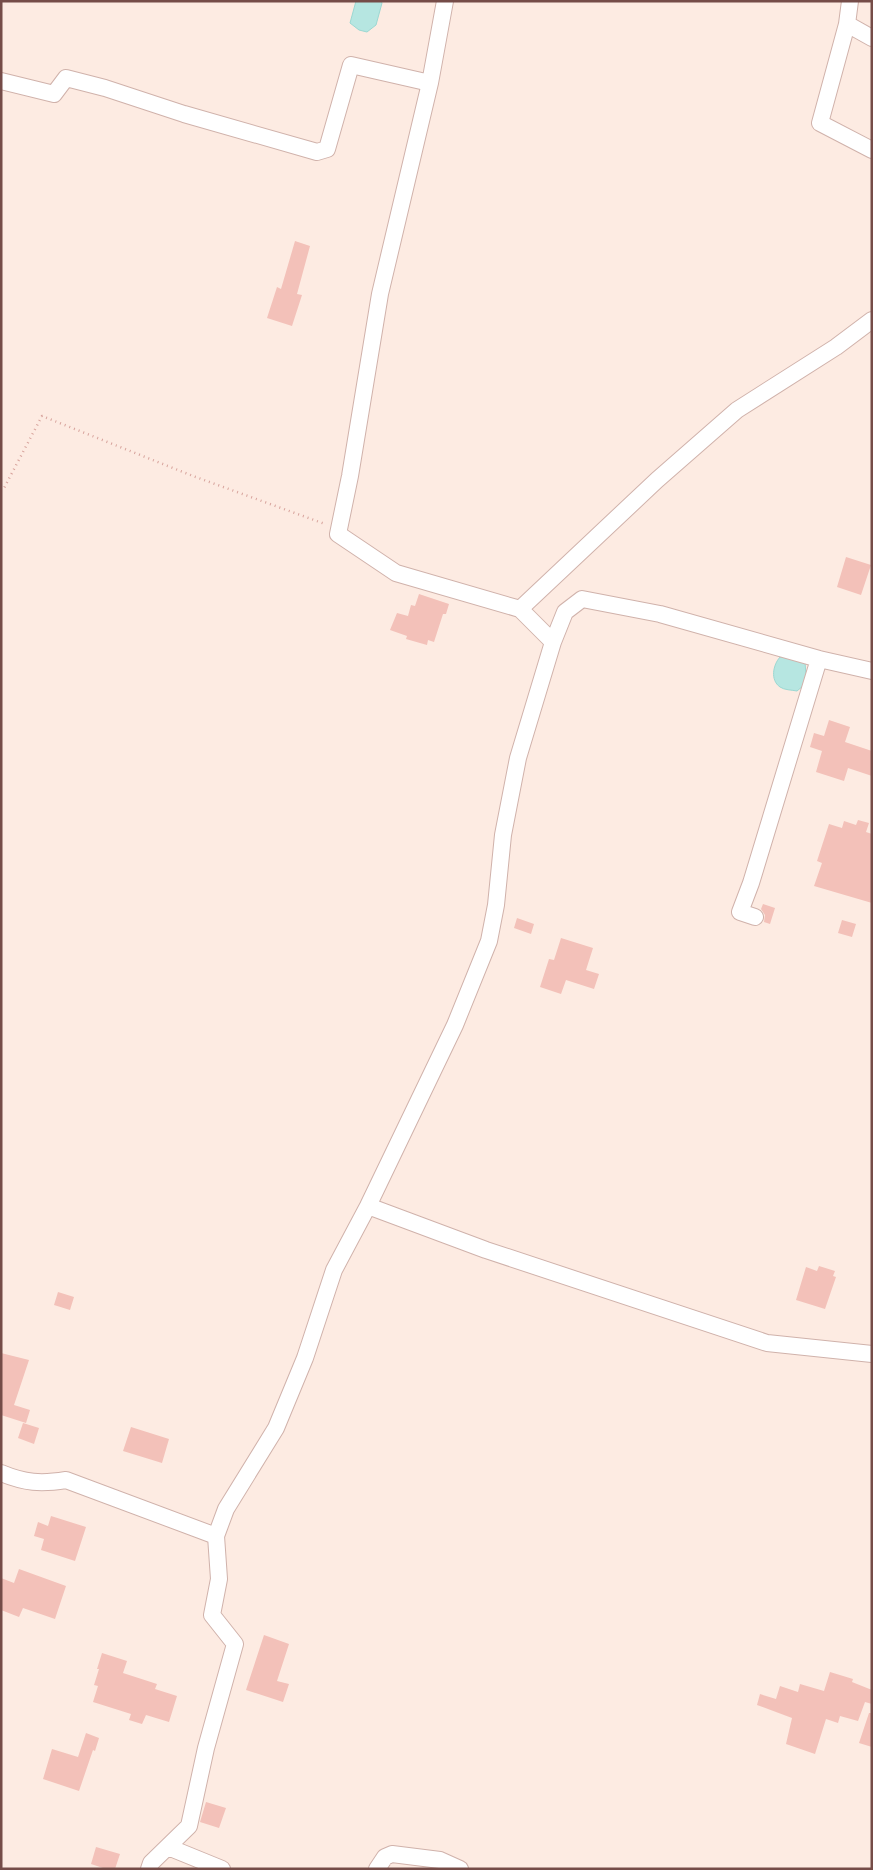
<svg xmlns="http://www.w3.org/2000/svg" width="873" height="1870" font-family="Commissioner,sans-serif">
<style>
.water{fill:#b6e6e1;stroke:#9cd8d2}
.building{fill:#f3c1b9}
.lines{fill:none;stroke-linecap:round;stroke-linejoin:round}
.minor-casing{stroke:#d0b2ab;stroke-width:18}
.path{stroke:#d7a39c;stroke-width:2.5;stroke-dasharray:1 4;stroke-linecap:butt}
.minor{stroke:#fff;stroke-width:16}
</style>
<rect width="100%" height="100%" fill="#fdebe2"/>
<!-- water -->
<path class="water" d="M356,1H381L382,3L376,25L367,32L359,30L350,23Z
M780,657H785L805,662L806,675L803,686L797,691C792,690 784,690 780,687C770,680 773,665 780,657Z"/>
<!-- building -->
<path class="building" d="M295,241L310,246L297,294L302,295L292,326L267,318L277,287L281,289Z
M846,557L871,565L861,595L837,587Z
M419,594L449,604L446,614H443L434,642L428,640L427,645L406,639L407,636L390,630L397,613L408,616L411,605L415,606Z
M829,720L850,727L845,742L872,751V776L848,768L844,781L816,772L822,751L810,747L814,733L824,736Z
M858,820L869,823L866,832L872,834V903L814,886L822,863L817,861L829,824L842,828L844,821L856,825Z
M763,904L775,908L770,924L764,922L765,915L761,909Z
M517,918L534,924L531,934L514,928Z
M842,920L856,924L852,937L838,933Z
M561,938L593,948L586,970L599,974L594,989L566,980L561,994L540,987L549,959L554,960Z
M819,1266L835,1271L833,1276L836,1277L825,1309L796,1300L806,1267L817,1271Z
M58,1292L74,1297L70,1310L54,1305Z
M1,1353L29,1360L14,1405L30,1410L26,1423L1,1415Z
M23,1423L39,1428L34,1444L18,1438Z
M131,1427L169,1439L162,1463L123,1451Z
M51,1516L86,1527L75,1561L41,1550L44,1539L34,1536L38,1522L48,1526Z
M19,1569L66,1586L55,1619L23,1608L19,1617L1,1610V1578L14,1583Z
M264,1635L289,1644L277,1681L289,1684L283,1702L246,1690Z
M102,1653L127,1661L123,1673L157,1684L155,1689L177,1696L169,1722L146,1715L142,1724L129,1720L131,1714L93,1702L98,1686L94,1685L99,1669H97Z
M830,1672L853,1679L852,1682L872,1690V1704L865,1702L858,1721L840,1716L838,1723L826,1719L815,1754L786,1744L792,1718L757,1705L760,1694L776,1699L780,1686L798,1692L800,1684L824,1691Z
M869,1713H872V1747L859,1743Z
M86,1733L99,1738L95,1751L93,1750L79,1791L43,1779L52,1749L78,1757Z
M206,1802L226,1808L219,1828L200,1822Z
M96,1847L120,1854L115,1869H106L91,1864Z"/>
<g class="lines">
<defs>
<path id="minor" d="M850,1L847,24L820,123L872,150
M847,24L872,38
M1,81L54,94L66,78L105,88L184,114L317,152L327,149L351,65L430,83L380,294L350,476L338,534L396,573L520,609L553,642L518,758L503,835L496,905L489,941L455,1025L368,1206L334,1270L305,1358L276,1428L226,1509L216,1536L219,1579L212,1615L235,1644L206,1748L189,1826L151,1863L149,1869
M430,83L445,1
M520,609L657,480L737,410L836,347L872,320
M553,642L565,612L582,599L660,614L819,659L872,671
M755,917L740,912L751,883L819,659
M368,1206L486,1250L767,1343L872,1354
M1,1473C25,1483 41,1484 66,1480L216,1536
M168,1847L222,1869
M377,1869L385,1857L392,1854L440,1860L460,1869"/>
</defs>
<!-- minor casing -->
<use href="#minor" class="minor-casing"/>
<!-- path -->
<path class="path" d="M1,490H3L42,416L193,476L325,524"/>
<!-- minor -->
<use href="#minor" class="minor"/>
</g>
<!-- border -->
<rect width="873" height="1870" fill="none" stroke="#754c48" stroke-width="5"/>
</svg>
